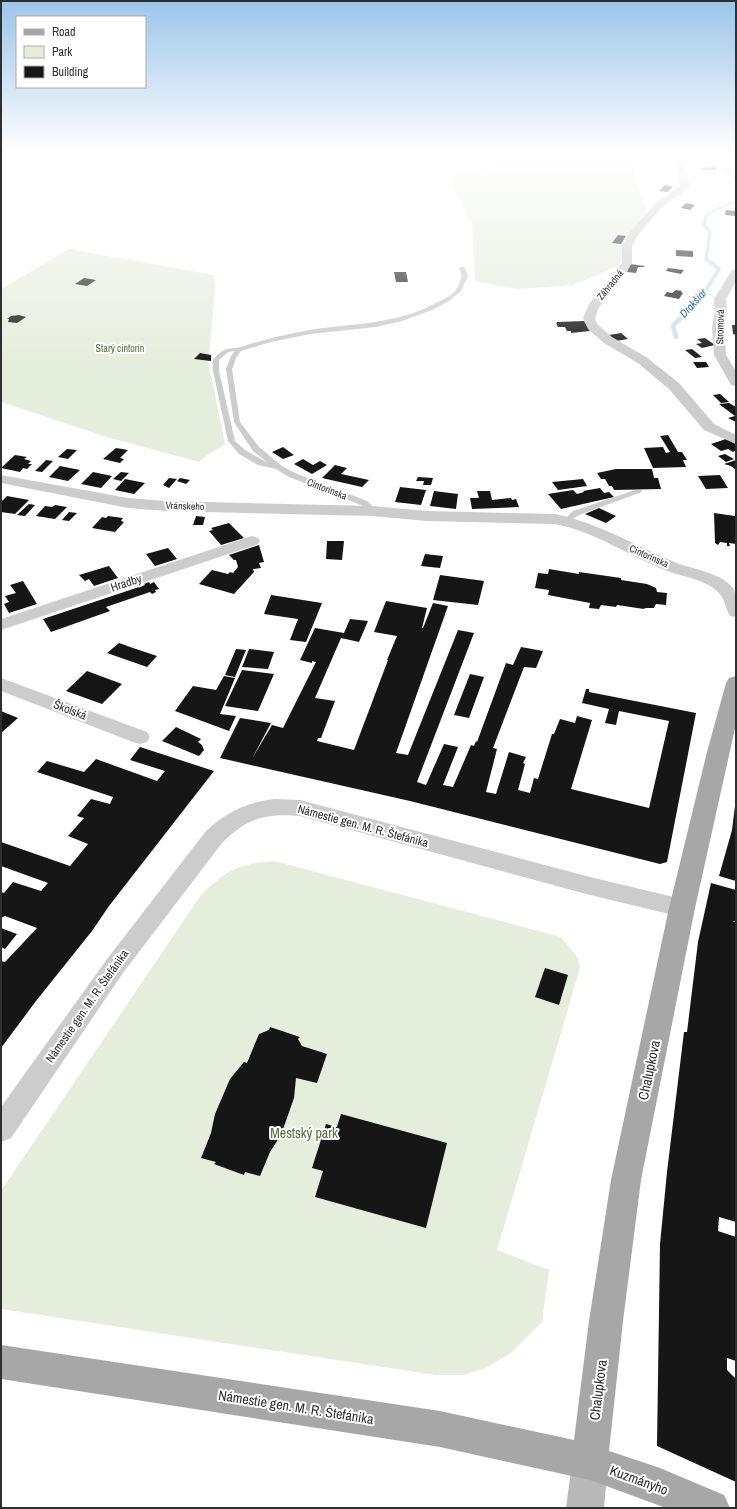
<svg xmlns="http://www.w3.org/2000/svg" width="737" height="1509" font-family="'Archivo Narrow',sans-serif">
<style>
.green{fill:#e5eddc}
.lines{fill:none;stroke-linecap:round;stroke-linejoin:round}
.stream-far1{stroke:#c7deee;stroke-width:3.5}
.stream{stroke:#c7deee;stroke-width:4.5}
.building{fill:#161616}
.service{fill:#ccc;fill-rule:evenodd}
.minor{fill:#ccc;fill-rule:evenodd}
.secondary{fill:#b9b9b9;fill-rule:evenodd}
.primary{fill:#a7a7a7;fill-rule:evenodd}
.labels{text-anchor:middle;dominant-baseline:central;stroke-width:4;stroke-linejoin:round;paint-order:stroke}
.far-street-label{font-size:10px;fill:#2f2f2f;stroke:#fff}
.far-park-label{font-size:10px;fill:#506e39;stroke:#fff}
.far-water-label{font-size:11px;font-style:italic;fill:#376f98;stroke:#fff}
.street-label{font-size:12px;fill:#2f2f2f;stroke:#fff}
.near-street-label{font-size:14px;fill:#2f2f2f;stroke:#fff}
.near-park-label{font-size:14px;fill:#506e39;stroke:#fff}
</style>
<rect width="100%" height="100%" fill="#fff"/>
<!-- green -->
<path class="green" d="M489,155H629L647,211L618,266L573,285L517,289L475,281L472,224L451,184L454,174L489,169L496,163Z
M69,249L214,275L215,290L209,355H211V361H208L225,444L209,454L199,462L103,436L1,402V289Z
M274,861L561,937L578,958L580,968L497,1250L549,1270L542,1322L511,1353L486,1368L463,1375H436L1,1309V1191L201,895C225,871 239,863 274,861Z"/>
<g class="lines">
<!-- stream-far1 -->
<path class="stream-far1" d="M710,155L716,162L736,177
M695,303L704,293L719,269L706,259L710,232L704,225L706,216L715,210L736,201"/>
<!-- stream -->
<path class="stream" d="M676,337L673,326L696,302"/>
</g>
<!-- building -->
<path class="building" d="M715,167L717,170H703L701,168Z
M665,185L673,187L667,192L659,191Z
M686,203L695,205L690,210L681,208Z
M726,210L736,211L735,216L725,215Z
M618,235L626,236L621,244L612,243Z
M676,250L693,251V257L676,256Z
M630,264L645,266L644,267H638L636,273L627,272Z
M668,268L684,270L681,274L666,271Z
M394,272H406L408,282H396Z
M84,278L96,280L87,286L75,284Z
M676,290L682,291L681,292L683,293L679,299L664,296L667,292L672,293Z
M19,315L26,317L17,323L8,322L9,319H7L11,316Z
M584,321L590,331L571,333V331H567L565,327H558L556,323H557V322Z
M732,325H736V335L733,334Z
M621,333L628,339L616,341L609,335Z
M705,338L715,345L702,348L696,344L702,343L697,339Z
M692,349L702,357L695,358L685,350Z
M200,353L211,355V361L194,359Z
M693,362H706L709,367L697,368Z
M720,394L729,402L721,403L713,395Z
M729,403L736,407V422L728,418L735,416L719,404Z
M668,435L678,452H682L687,460H683L686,467L653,468L644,448L663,447L666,453L670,452L660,436Z
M726,439L736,444V450L733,452L728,449L721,451L711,444Z
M283,447L291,453L294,455L283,459L272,452Z
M116,448L128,450L120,458L124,459L120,463L103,459Z
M67,449L77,450L68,459L58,457Z
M725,454L734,459L726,462L718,456Z
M15,455L27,457L24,459L31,461L28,464H32L27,469L23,468L20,472L1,468Z
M303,459L313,465L320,461L327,465L312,474L294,464Z
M46,460L53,461L42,472L35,471Z
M736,460V470L731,466L724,464Z
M335,465L347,468L341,474L369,480L362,487L322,478Z
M60,466L80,470L68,481L49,477Z
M616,469H652L654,478H658L661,489L614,490L612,486H609L605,479H601L597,473Z
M93,472L112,476L101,488L81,484Z
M121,472L129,473L121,481L113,479Z
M720,475L728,488L706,489L698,476Z
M418,477L433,478L431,485H423L424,481H416Z
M169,478L177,479L169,488L163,485Z
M180,478L190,480L186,484L177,481Z
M125,479L145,483L134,494L115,490Z
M583,479L587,486L558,490L552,482Z
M400,487L426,490L421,505L395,502Z
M600,488L604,493L609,492L614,497L561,509L548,494L573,490L577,494L584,492L583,491Z
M434,491L458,494L456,509L430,506Z
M477,491H490L492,500L511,498L512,500L516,499L519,507L472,509L470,498H479Z
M7,496L29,500L15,514L1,512V502Z
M29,504L35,505L25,516L17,515Z
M55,505L67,507L55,519L36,516L45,506L52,507Z
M599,508L616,516L606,523L585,514Z
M69,512L77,513L69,521L62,520Z
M714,513L735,516L736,544L729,543L730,546H727V543L720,542L718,545L715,543Z
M108,516L123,518L121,521L124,522L115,532L92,528L102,517L106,518Z
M196,516L205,517L203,525H193Z
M229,523L244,538L221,545L209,531L213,530L211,528Z
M327,541H344L342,560L326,559Z
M259,545L264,562L259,563L261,568L253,569L254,572L234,594L199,584L212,570L228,574L230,572L233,573L238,567L236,560H234L229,555Z
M168,548L177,559L155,566L146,554Z
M425,554L443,556L440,568L421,566Z
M109,566L118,578L94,586L89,579L85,581L79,575Z
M549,569L579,574V572L621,578V580L647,584L656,588L657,592L667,593L666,605L656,604L654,608H645L644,609L617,605L616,607L601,605L599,609L589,608L590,603L548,595L549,590L535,588L538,573L548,574Z
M440,575L484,581L478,605L433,600Z
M23,581L37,604L9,613L4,604L9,602L5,596L16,593L10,585Z
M149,582L150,584L154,582L159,589L155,590L156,592L152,594L150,592L106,607L110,611L51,632L43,619L145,585L144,584Z
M271,595L322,603L306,642L290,640L298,619L264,614Z
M386,601L427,608L422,628H423L433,603L448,606L396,753L408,755L458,630L474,633L417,782L426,785L444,744L458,747L443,785L453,787L471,745L474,746L476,741L477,742L506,663L513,665L521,647L543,651L536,668L524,667L493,748L497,749L486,792L496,794L509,752L526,757L523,763L525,764L518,790L530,793L534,778L538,779L552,734H554L560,719L575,723L577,716L592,720L571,789L649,808L669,721L619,711L616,725L605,723L609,709L582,703L586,689H589V692L696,713L667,862L660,864L410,801L220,758L240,718L271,723L253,757L272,725L283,728L316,662L312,661V663L300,660L315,628L344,633L350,619L368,621L359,642L341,638L315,698L335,701L321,738H318L317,741L354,750L388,660H387L397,636L374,632Z
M119,643L133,648L157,656L147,667L107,653Z
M236,649L246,650L235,677L225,675Z
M249,649L274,652L268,669L242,667Z
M242,670L274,674L258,711L225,706Z
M87,671L122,684L102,704L66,691Z
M470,674L484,677L469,718L454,715Z
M224,676L235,678L220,714L236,716L229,731L175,711L193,686L216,690Z
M1,711L18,718L1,733Z
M176,727L201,739L198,742L202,745L204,750L199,756L162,741Z
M140,747L214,771L109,906L92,931L36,1001L1,1048V961L5,962L37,928L5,916L1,918V892L4,893L13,882L41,891L48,883L1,866V842L70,866L88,844L68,836L84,818L77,816L91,799L110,804L113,797L37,772L47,761L84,772L96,759L157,781L165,771L130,760Z
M735,806H736V881L719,876L732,830Z
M711,883L736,890V921H732L736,922V1222L719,1217L718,1231L736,1237V1361L727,1358V1370L736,1379V1482L657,1446L660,1244L667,1172L684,1032H687L698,942Z
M1,928L17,934L5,949L1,947Z
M545,968L568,975L559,1005L535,997Z
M270,1027L300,1037L298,1039L302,1046L327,1054L317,1083L296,1078L294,1098L281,1135L270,1152L260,1176L245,1172L244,1175L214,1164L216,1162L201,1158L211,1133L215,1114L230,1079L244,1062L247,1063L259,1034L269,1030Z
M341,1114L447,1143L426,1228L315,1197L323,1171L312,1168L326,1124L337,1127Z"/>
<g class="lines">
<!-- service -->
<path class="service" d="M462,266L465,268L468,276L461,291L449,301L432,310L402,321L376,327L310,334L271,342L241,351L237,356L232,369L240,422L259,447L282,466L295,473L367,501L375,509V513H369L361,505L289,477L276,469L258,465L239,454L228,441L213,371V360C226,344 229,351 244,346C266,339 287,334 309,330C354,323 395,325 436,303C443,300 451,296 456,290C459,286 460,280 462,276L459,268ZM235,351L231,356L226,369L234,422L253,451L268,463L245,450L235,441L219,371V360L228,352Z
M635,490H641L642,492L579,515L568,522L564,520L573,511Z"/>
<!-- minor -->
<path class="minor" d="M669,155H678C684,165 688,175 690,187L663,206L638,235L632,246V263L624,276L599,307L595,318L597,324L612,337L646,357L679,383L714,424L736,435V444L704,430L669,389L638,363L604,343L588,329L583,318L589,304L622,263V246L630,232L657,202L680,186L677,170Z
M736,269V281L726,299L727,312L724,327L726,355L736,371V386L731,385L714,355L712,327L715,312L714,299L732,270Z
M1,475L128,498L166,501L372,506L427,511L555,514C599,523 636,546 677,563C695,570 720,572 733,588C737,595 736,608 736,617L730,616C725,608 725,598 718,592C704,579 684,577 667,571C629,556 596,532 555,524L427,521L372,516L166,511L128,508L1,483Z
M252,536L258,538L260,541L258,544L1,630V619Z
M1,678L147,732L150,737L147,742L140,744L133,742L1,691Z
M275,799L300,800L590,877L682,899L690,901L693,908L690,915L682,917L590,895L300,816C265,813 247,818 222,843L123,973L11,1138L1,1142V1107L107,959L206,831C226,812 247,802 275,799Z"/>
<!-- secondary -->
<path class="secondary" d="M590,1444L603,1449L608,1462L604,1508H566L572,1462L577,1449Z"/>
<!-- primary -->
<path class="primary" d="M736,676V724L695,908L641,1180L623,1321L609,1451L660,1468L724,1495L730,1508H666L590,1480L440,1447L1,1379V1345L440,1411L574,1440L589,1321L611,1180L669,908L707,752L726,683L729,678Z"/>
</g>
<!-- sky -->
<linearGradient id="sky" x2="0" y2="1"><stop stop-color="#9bc5ea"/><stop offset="0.42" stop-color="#fff"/><stop offset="1" stop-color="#fff" stop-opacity="0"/></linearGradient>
<rect width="737" height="367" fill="url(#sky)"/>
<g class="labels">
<!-- far-street labels -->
<g class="far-street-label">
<text transform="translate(610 285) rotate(-51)">Záhradná</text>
<text transform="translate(720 327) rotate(-89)">Stromová</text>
<text transform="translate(327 489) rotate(21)">Cintorínska</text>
<text transform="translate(185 506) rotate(2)">Vránskeho</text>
<text transform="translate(649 556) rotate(24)">Cintorínska</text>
</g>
<!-- far-park labels -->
<g class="far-park-label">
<text x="120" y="348">Starý cintorín</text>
</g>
<!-- far-water labels -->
<g class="far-water-label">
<text transform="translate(693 303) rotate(-48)">Drakšiar</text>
</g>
<!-- street labels -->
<g class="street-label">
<text transform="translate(126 583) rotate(-18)">Hradby</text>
<text transform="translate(70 710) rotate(21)">Školská</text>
<text transform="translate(363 826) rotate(15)">Námestie gen. M. R. Štefánika</text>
<text transform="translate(87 1006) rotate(-55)">Námestie gen. M. R. Štefánika</text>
</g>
<!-- near-street labels -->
<g class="near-street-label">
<text transform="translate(649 1070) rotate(-78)">Chalupkova</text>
<text transform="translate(598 1390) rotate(-83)">Chalupkova</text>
<text transform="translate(296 1407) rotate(9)">Námestie gen. M. R. Štefánika</text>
<text transform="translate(639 1480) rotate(20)">Kuzmányho</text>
</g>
<!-- near-park labels -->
<g class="near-park-label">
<text x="304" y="1133">Mestský park</text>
</g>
</g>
<!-- border -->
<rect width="737" height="1509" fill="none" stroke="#2f2f2f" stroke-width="4"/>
<!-- legend -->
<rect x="16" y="16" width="130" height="72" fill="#ffffff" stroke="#acacac"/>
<rect x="24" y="29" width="20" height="6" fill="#a7a7a7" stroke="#acacac"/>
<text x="52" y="36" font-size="12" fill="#2f2f2f">Road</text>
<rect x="24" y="46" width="20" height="12" fill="#e5eddc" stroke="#acacac"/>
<text x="52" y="56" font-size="12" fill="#2f2f2f">Park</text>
<rect x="24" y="66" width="20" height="12" fill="#161616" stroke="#acacac"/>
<text x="52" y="76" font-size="12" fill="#2f2f2f">Building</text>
</svg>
